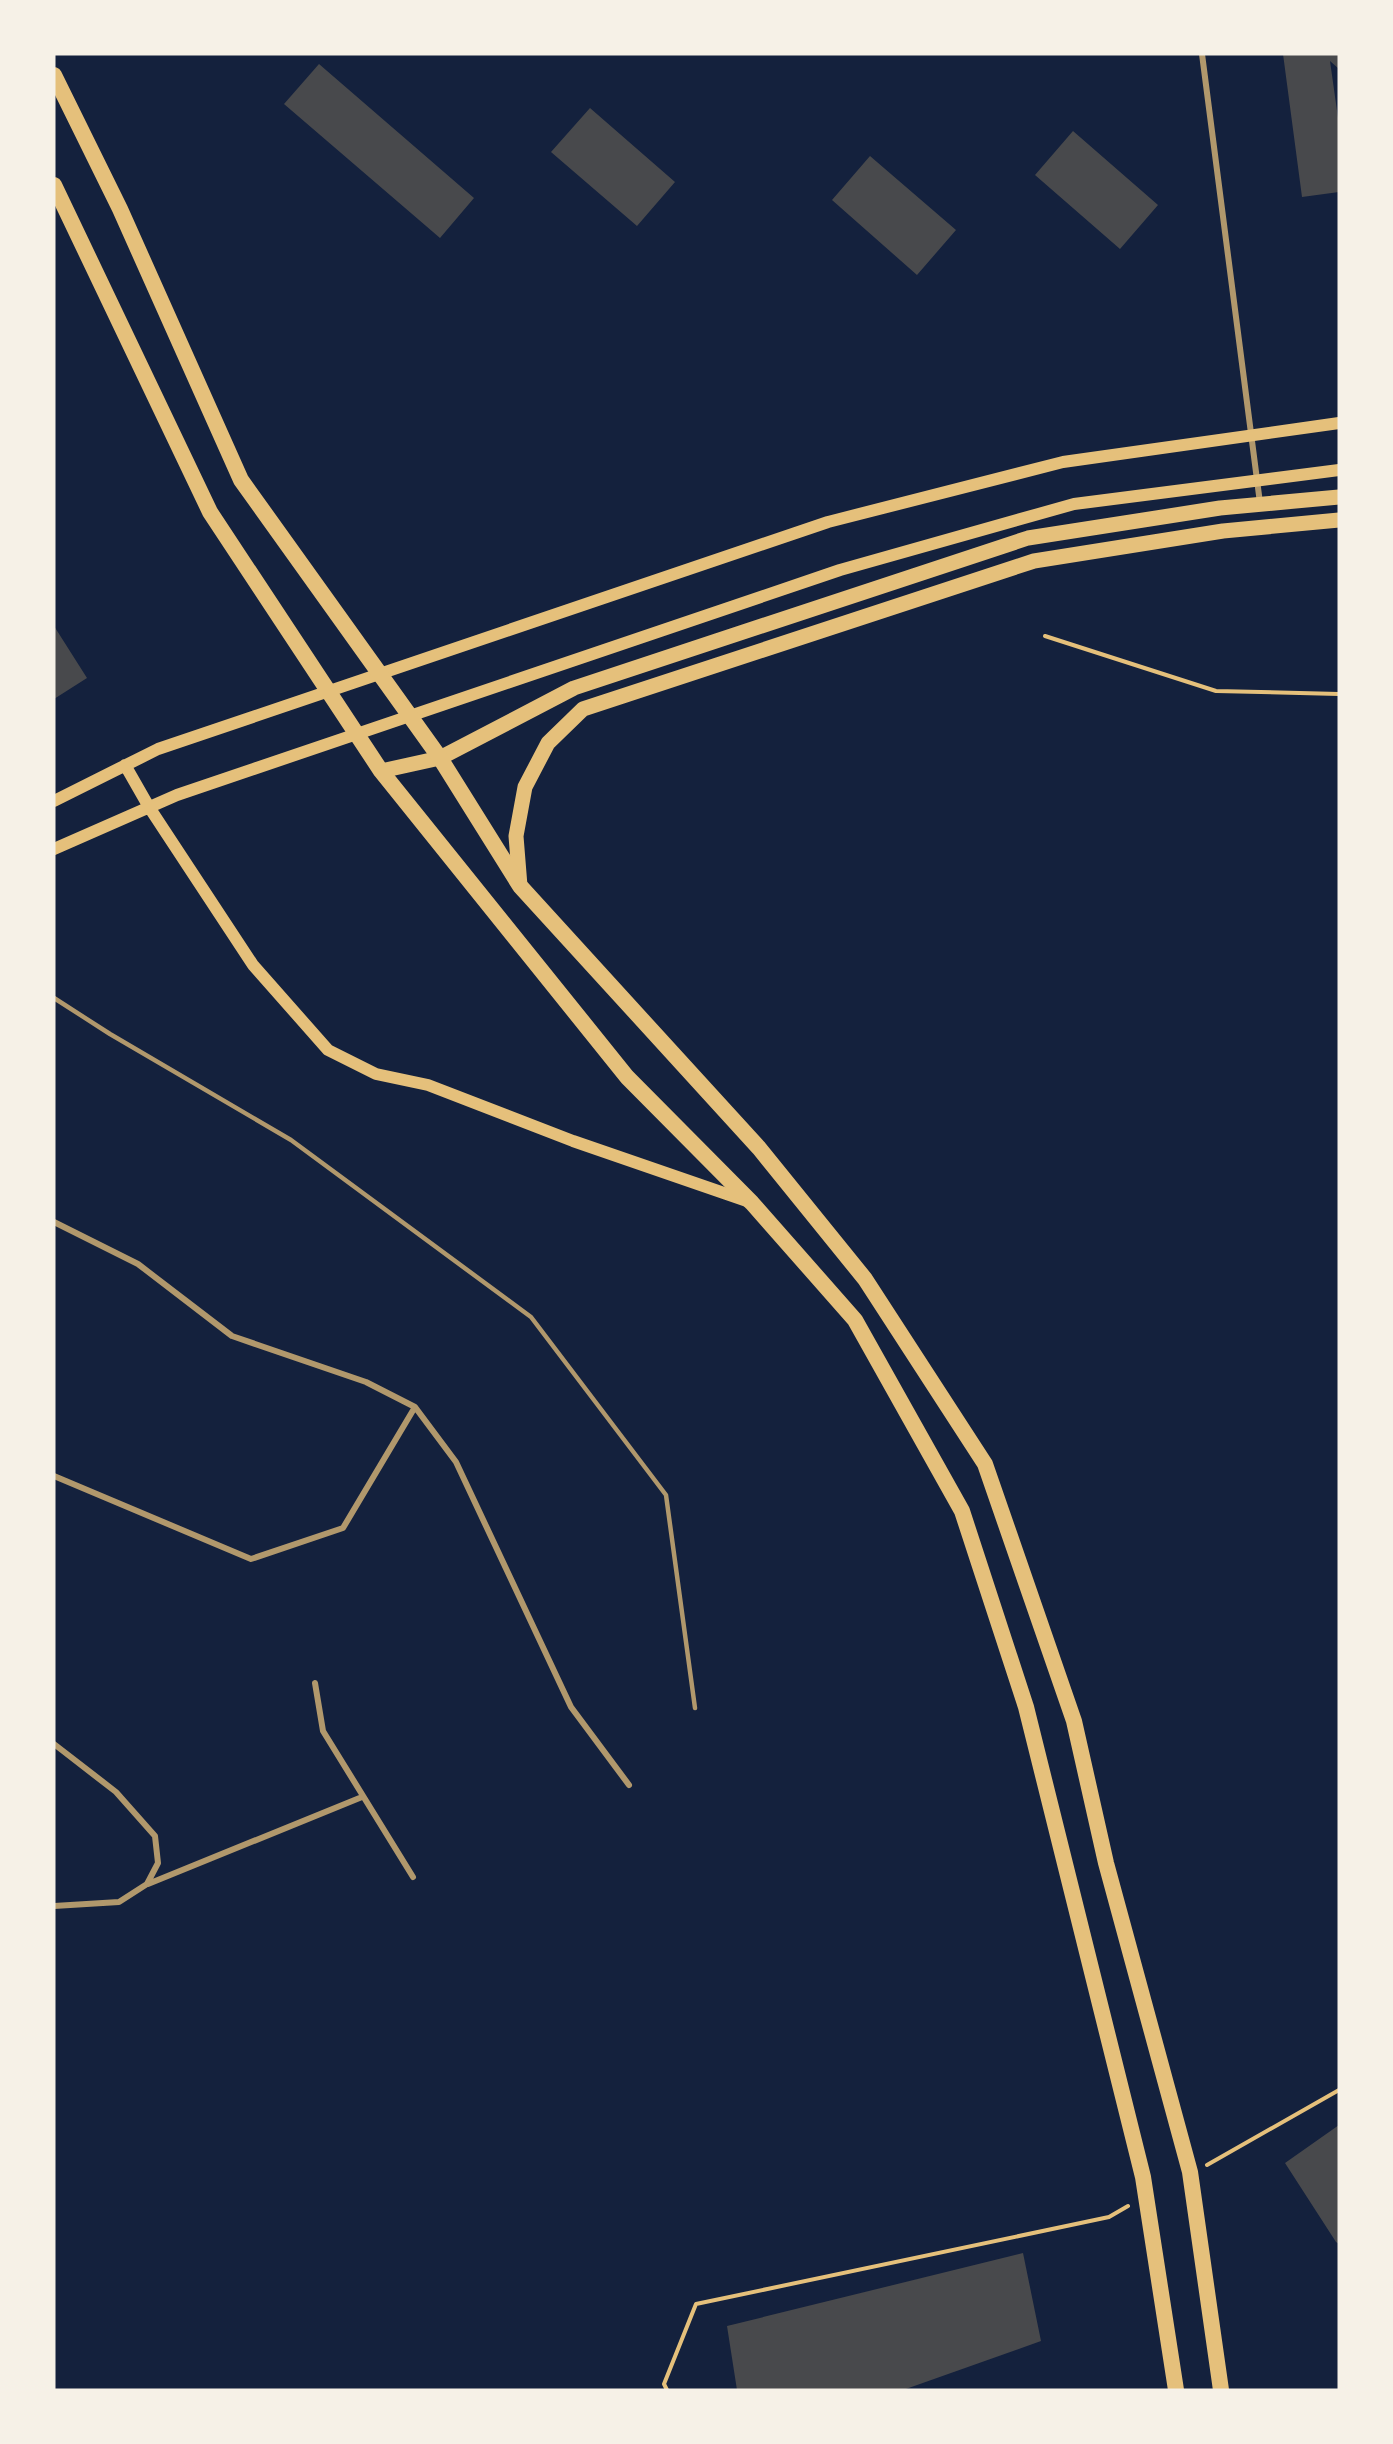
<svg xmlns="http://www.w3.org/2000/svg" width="1393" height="2444" font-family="Lora,serif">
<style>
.building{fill:#48494c}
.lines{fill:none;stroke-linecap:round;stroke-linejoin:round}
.path{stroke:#e5c07b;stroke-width:4}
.service{stroke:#b1986c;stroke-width:4.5}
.minor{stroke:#b1986c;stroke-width:6}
.secondary{stroke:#e5c07b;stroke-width:12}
.primary{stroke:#e5c07b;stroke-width:15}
.trunk{stroke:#e5c07b;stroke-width:16}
</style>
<rect width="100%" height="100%" fill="#14213d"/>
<!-- building -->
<path class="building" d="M1283,54H1339V69L1330,61L1339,125V192L1302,197Z
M319,64L474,198L440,238L284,104Z
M590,108L675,182L637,226L551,152Z
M1073,131L1158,205L1120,249L1035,175Z
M870,156L956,230L917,275L832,200Z
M54,626L87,678L54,699Z
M1339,2125V2244L1336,2242L1285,2163Z
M1023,2253L1041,2341L903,2390H737L727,2326Z"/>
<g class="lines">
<!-- path -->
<path class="path" d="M1045,636L1216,691L1339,694
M1207,2165L1339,2090
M667,2390L664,2384L696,2304L1109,2217L1128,2206"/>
<!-- service -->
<path class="service" d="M54,998L110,1034L291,1140L531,1317L666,1495L695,1708"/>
<!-- minor -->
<path class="minor" d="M1202,54L1260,503
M54,1222L138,1264L232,1336L366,1382L415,1407L456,1462L571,1707L629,1785
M54,1476L251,1559L343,1528L415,1407
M315,1683L323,1731L413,1877
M54,1744L116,1792L155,1836L158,1863L147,1884L119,1902L54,1906
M148,1884L362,1797"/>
<!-- secondary -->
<path class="secondary" d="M125,765L149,807L253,965L328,1050L376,1074L428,1085L573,1141L747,1201
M54,801L158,749L828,522L1063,462L1339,423
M54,849L177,795L840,570L1074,504L1339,470"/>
<!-- primary -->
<path class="primary" d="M381,771L440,758L574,688L1028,538L1220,508L1339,497
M520,886L516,836L525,787L548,743L583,709L1034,561L1223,531L1339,520"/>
<!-- trunk -->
<path class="trunk" d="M54,75L120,209L241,480L440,758L520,886L759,1148L865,1279L985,1464L1074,1721L1106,1863L1190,2172L1221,2390
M54,185L210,512L381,771L627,1077L752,1203L855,1320L962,1511L1026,1707L1143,2177L1176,2390"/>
</g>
<!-- border -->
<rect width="1393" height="2444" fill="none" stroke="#f6f1e7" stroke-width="111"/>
</svg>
